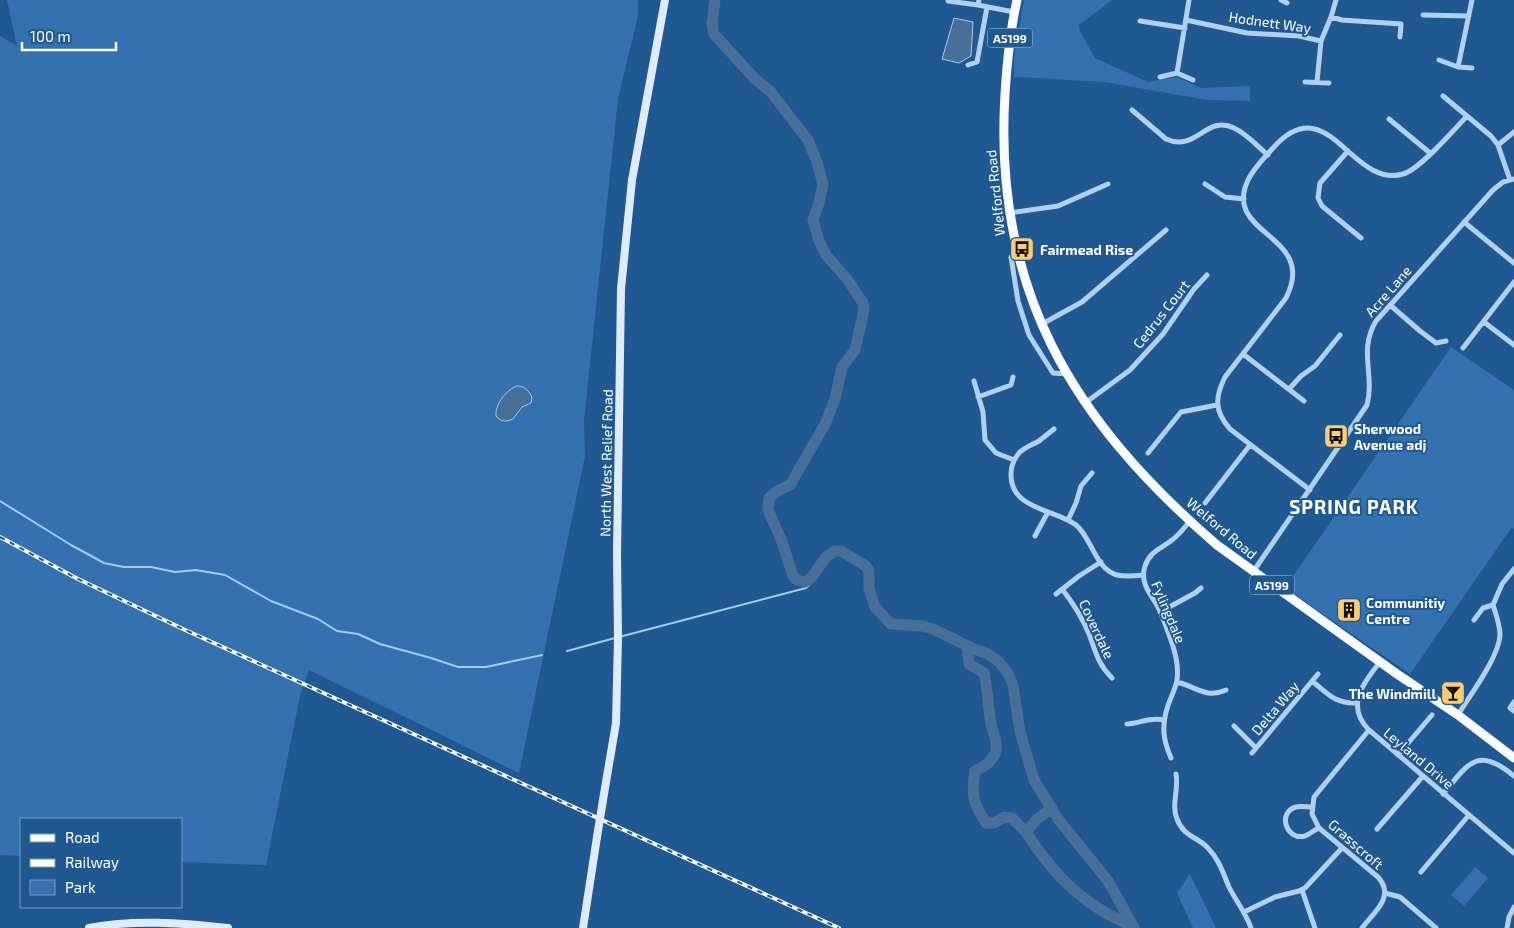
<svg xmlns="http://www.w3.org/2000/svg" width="1514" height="928" font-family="'Exo 2',sans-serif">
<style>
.green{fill:#3372af}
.water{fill:#486f98;stroke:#a5cbef}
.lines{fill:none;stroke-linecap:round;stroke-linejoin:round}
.stream{stroke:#a5cbef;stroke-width:2}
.river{stroke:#486f98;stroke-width:11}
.street{stroke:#b1d0ed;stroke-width:5}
.secondary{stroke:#ddebfa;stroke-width:8}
.primary{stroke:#f8fbff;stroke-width:9}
.rail-casing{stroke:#fff;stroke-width:4}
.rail{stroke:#205892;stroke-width:2;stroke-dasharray:5.5;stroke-linecap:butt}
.secondary-bridge{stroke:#ddebfa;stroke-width:8}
.labels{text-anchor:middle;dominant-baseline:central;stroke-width:4;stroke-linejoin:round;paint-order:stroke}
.shield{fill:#205892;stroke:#bccdde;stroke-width:1}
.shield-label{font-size:12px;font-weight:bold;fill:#fff}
.street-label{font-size:14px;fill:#fff;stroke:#205892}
.poi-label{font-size:14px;font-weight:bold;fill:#fff;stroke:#205892;text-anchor:start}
.district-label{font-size:19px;font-weight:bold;letter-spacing:1px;fill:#fff;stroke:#205892}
</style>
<rect width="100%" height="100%" fill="#205892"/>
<!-- green -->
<path class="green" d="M7,0H638V16L618,99L584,420L585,456L519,773L309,670L300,696L266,865L181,862V819H21V856L0,855V36L17,46Z
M1024,0H1112L1079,25L1080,31L1095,58L1148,82L1177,77L1201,88L1250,86V101L1207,100L1105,82L1014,77V57Z
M1451,347L1514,390V529L1512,527L1410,674L1285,588Z
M1475,867L1488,878L1464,906L1451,895Z
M1190,874L1216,928H1193L1177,893Z"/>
<!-- water -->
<path class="water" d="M954,18L973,22L971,56L959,63L942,59Z
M517,386C524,386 530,391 532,398L531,403L522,407L513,419C506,422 501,422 496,416C495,404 506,390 517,386Z"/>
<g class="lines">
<!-- stream -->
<path class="stream" d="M0,501L71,545L104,563L124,567H151L175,572L196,570L225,575L271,601L318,619L337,631L358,634L380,644L431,658L458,667H486L542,655
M619,637L806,588L810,584L812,577
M567,651L615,638"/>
<!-- river -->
<path class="river" d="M715,0L712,24L714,34L755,79L770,91L808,140L817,162L823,184L819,203L813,220L819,241L826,255L847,279L863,303L864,310L855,350L842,367L835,399L825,424L790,485L777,491L769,498L768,510L781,539L793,576L797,580L805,582L812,577L826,557L835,551H841L866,566L869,571V589L875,607L891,624L922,626L933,629L974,649L988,654L999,662L1008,673L1013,685L1020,732L1034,780L1058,819L1108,881L1134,928
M967,646L969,664L984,673C988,690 988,707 991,724C993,733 999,744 995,754C991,763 983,767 975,771C971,795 973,803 986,823H994L1004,817L1012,818L1026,832
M1052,808L1037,819L1026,832C1054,876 1085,907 1133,926"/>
<!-- street -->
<path class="street" d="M979,0L978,5L1014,12
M1281,0L1287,3
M948,1L978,5
M1423,15L1469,16
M1331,17L1342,20L1401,24L1400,37
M1186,20L1247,33L1299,36L1321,41
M1140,21L1185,28
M1439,60L1458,67L1472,68
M968,65L977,62L987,7
M1458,67L1472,0
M1177,73L1189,0
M1160,77L1177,73L1193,80
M1305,82L1329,83
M1317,82L1321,41L1331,17L1336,0
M1443,96L1491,136L1498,145L1510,180
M1132,110L1166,139C1196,153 1206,114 1234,128C1247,134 1257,146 1268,155
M1389,119L1430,153
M1498,145L1514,132
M1348,151L1320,183L1318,198L1322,206L1361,238
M1205,184L1225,197L1244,199
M1009,213L1058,206L1108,184
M1464,222L1514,263
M1011,257L1018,301L1029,335L1053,373L1067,374
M1390,305L1420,331L1436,343L1446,341
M1484,322L1514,345
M1042,324L1082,302L1166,230
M1463,348L1514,282
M1243,354L1304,401
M974,381L983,412L985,440L996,453L1014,460
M1289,389L1301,376L1315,366L1340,335
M978,397L1011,385L1013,377
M1085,403L1130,370L1163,334L1194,289L1207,275
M1054,429C1049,433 1044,437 1039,441C1032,445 1025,447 1019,453C1014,459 1011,466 1011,474C1010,509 1054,509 1076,525C1092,538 1095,569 1117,575C1125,577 1135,576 1143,575
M1148,453L1181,412L1217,405
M1310,490L1230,429C1214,411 1215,397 1225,377L1286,298C1319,233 1219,236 1249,178C1255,167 1265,157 1273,148C1328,86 1351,189 1403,174C1419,170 1454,130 1467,116
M1205,503L1250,445
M1068,520L1076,503L1081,486L1092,473
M1035,536L1048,512
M1253,572L1367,405C1375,374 1358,351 1376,321L1493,190L1503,182L1514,179
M1062,589C1073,603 1082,617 1089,634C1096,652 1097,663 1112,678
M1056,594L1079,576L1101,562
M1160,612L1195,593L1201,588
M1474,620L1483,608L1493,605
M1380,662C1363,683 1345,706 1369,730L1514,853
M1312,681C1328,694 1335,704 1357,703
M1177,682C1197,687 1206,699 1226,690
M1514,702L1510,708L1514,711
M1458,715C1470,695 1499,657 1500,635C1500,625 1496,614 1493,605L1502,584L1514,569
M1127,724C1140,723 1151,717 1164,720
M1234,726L1256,748
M1252,753L1318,674
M1398,755L1432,715
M1171,758C1165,744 1162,732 1165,717C1169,693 1182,688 1176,658C1173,643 1166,626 1160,611C1153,596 1139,585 1145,566C1150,551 1161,549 1172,540C1179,535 1184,528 1190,521
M1176,774C1179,789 1171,805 1177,819C1184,837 1196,836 1207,847C1219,859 1223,873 1229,887C1236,901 1246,913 1251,928
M1443,794C1468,764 1477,745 1514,776
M1312,807C1307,807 1301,806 1296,807C1277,812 1286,841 1305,836C1310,834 1314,830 1319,828
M1377,829L1423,776
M1421,872L1469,815
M1302,890L1315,928
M1385,893L1400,897L1436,928
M1244,912L1275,897L1299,891L1305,888L1342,848
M1362,928C1373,913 1396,897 1378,877L1319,828L1312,814L1314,797L1369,730
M1507,928L1509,917L1514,907"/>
<!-- secondary -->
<path class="secondary" d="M603,800L616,723L618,638L617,554L621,289L632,180L665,0
M89,928C135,919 181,923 228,928
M583,928L597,837"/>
<!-- primary -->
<path class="primary" d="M1017,0C1010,31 1007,62 1005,94C993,290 1072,420 1217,545L1397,674L1458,715L1514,758"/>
<defs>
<path id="rail" d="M0,537L76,578L183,629L839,928"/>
</defs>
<!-- rail casing -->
<use href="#rail" class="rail-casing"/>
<!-- rail -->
<use href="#rail" class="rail"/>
<!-- secondary-bridge -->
<path class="secondary-bridge" d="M597,837L603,800"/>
</g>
<!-- icons -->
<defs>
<symbol id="bus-square" viewBox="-11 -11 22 22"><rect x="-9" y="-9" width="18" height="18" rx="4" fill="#fbcc72" stroke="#205892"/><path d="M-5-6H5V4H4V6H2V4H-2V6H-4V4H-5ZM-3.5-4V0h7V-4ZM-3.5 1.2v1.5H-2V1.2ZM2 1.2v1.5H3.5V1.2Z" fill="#111"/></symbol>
<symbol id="building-square" viewBox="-11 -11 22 22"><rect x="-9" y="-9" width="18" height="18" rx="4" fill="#fbcc72" stroke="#205892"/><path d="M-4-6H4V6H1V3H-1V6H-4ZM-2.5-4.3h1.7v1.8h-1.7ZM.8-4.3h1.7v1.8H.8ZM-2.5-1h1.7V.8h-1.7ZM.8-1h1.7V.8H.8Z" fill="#111"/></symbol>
<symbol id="bar-square" viewBox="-11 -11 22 22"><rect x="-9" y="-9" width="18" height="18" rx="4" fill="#fbcc72" stroke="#205892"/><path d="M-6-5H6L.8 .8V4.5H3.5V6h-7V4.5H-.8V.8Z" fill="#111"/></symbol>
</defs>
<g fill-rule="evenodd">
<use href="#bus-square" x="1008" y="235" width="28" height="28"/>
<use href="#bus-square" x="1322" y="422" width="28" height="28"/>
<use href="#building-square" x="1335" y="596" width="28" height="28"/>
<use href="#bar-square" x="1439" y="679" width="28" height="28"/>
</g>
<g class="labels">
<!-- shield labels -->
<g class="shield">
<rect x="987.5" y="28.5" width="45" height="19" rx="4"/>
<rect x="1249.5" y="575.5" width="45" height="19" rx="4"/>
</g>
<g class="shield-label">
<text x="1010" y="38">A5199</text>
<text x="1272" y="585">A5199</text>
</g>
<!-- street labels -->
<g class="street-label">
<text transform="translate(1270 22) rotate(8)">Hodnett Way</text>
<text transform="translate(995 193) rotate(-96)">Welford Road</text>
<text transform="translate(1388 291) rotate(-49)">Acre Lane</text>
<text transform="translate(1161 314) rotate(-52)">Cedrus Court</text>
<text transform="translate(606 463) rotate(-89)">North West Relief Road</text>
<text transform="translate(1222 528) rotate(40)">Welford Road</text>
<text transform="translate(1169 612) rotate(67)">Fylingdale</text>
<text transform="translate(1097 629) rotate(65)">Coverdale</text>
<text transform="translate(1275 708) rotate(-50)">Delta Way</text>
<text transform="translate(1419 758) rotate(40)">Leyland Drive</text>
<text transform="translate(1356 844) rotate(41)">Grasscroft</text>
</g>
<!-- poi labels -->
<g class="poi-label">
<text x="1040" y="249">Fairmead Rise</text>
<text x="1354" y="428">Sherwood<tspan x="1354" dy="16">Avenue adj</tspan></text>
<text x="1366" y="602">Communitiy<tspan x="1366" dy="16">Centre</tspan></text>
<text x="1436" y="693" text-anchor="end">The Windmill</text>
</g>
<!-- district labels -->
<g class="district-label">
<text x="1354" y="506">SPRING PARK</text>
</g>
</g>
<!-- legend -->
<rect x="20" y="818" width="162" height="90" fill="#205892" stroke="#799bbe"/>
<rect x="30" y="834" width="25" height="8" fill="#f8fbff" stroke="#799bbe"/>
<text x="65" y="843" font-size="15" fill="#ffffff">Road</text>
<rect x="30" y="859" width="25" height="8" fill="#ffffff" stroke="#799bbe"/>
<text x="65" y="868" font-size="15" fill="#ffffff">Railway</text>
<rect x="30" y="880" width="25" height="15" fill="#3372af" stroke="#799bbe"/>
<text x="65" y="893" font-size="15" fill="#ffffff">Park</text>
<!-- scale -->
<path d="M22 42v8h94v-8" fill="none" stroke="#ffffff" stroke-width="2.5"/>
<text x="30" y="42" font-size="15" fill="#ffffff" stroke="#205892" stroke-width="4" paint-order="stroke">100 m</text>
</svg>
